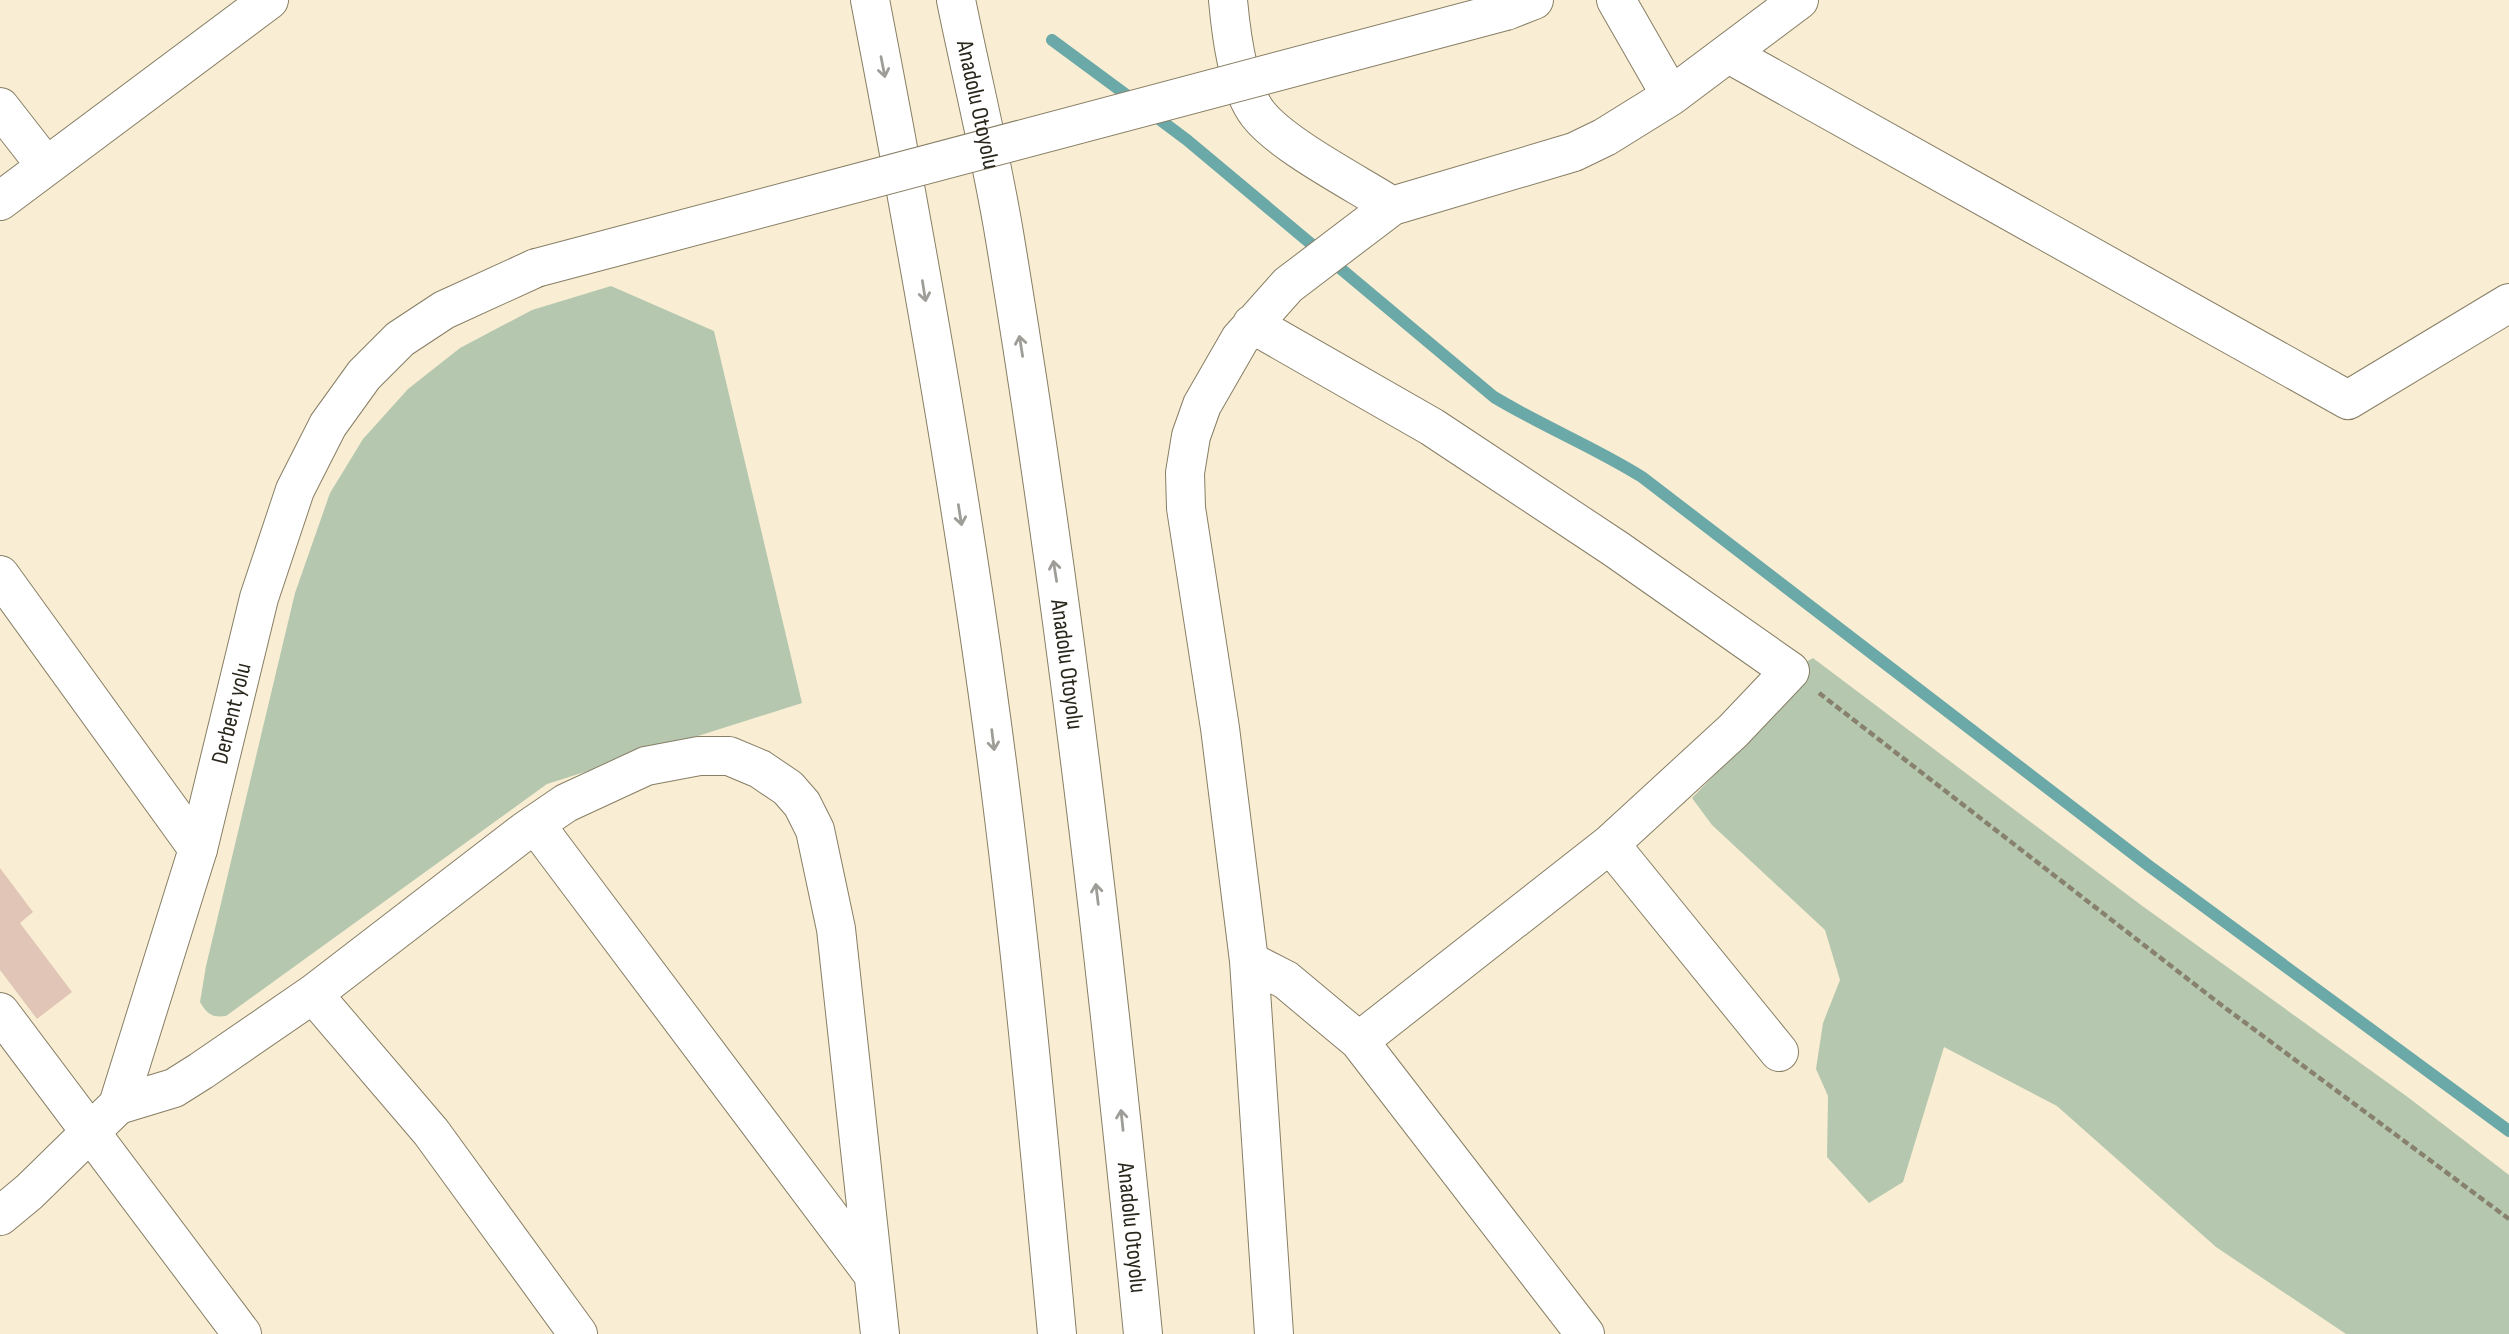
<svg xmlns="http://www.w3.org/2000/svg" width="2509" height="1334" font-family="'Sofia Sans Condensed',sans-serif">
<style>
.green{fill:#b5c8af}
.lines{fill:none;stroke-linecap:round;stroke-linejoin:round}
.stream{stroke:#6ba8a8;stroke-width:12}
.building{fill:#e1c6b7}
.street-casing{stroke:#877e65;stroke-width:40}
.secondary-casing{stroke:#877e65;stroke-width:40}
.highway-casing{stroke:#877e65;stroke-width:40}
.path{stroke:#87816e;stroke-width:4.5;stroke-dasharray:7 3.5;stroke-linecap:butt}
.street{stroke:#fff;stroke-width:38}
.secondary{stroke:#fff;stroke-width:38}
.highway{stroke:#fff;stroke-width:38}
.secondary-bridge-casing{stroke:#877e65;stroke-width:40;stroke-linecap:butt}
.secondary-bridge{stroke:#fff;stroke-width:38}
.oneway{stroke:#9f9d98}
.labels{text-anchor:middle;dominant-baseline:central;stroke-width:5;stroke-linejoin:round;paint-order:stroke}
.street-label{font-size:24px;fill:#29261b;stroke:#fefcf6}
</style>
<rect width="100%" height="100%" fill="#f9eed3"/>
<!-- green -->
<path class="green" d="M611,286L714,331L802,703L547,784L226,1016C212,1018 207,1014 200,1002L206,966L295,593L330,493L363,439L408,389L460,348L532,310Z
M1813,658L2141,905L2409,1098L2509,1175V1334H2346L2216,1247L2057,1106L1944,1047L1903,1182L1869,1203L1827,1157L1828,1096L1816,1069L1823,1023L1840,980L1825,930L1712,825L1692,798L1772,716L1790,671Z"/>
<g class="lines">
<!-- stream -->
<path class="stream" d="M1052,40L1136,102
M1151,113L1187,140L1494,397C1542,426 1594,447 1642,477L2149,866L2509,1131"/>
</g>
<!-- building -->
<path class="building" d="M0,868L33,912L20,923L72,992L37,1019L0,970Z"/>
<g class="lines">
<defs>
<path id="street" d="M1228,0C1231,33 1237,87 1258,114C1282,145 1356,183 1392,206
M1729,54L2348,400L2509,303
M1671,96L1799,0
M0,107L46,166
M0,201L269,0
M1252,324L1432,427L1616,549L1790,671L1733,731L1610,844L1359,1041
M0,575L198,849
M535,824L872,1273
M1610,844L1779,1052
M1249,961L1286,980L1359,1041L1585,1334
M313,994L431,1132L578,1334
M0,1012L242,1334
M118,1105L174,1088L201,1071L313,994L525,831L566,803L646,766L699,756H729L760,769L788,788L802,804L815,830L836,929L880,1334
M1274,1334L1249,961L1220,728L1186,508L1185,473L1191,436L1202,405L1240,339L1288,285L1392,206L1574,152L1605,137L1671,96L1616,0"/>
<g id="secondary">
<path d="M1506,11L1534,0"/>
<path id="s1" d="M0,1216L29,1192L118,1105L198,849L259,598L295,490L328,425L364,375L400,339L444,310L536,268"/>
</g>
<g id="highway">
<path d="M870,0C914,228 955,457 987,688C1017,902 1037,1118 1057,1334"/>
<path id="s2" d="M956,0C972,79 992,159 1005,239C1065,602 1107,967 1143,1334"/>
</g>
</defs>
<!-- street casing -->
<use href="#street" class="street-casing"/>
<!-- secondary casing -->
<use href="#secondary" class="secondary-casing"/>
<!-- highway casing -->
<use href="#highway" class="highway-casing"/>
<!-- path -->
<path class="path" d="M1819,693L2220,1004L2509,1219"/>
<!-- street -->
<use href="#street" class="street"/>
<!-- secondary -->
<use href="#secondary" class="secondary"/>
<!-- highway -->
<use href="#highway" class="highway"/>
<defs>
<path id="secondary-bridge" d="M536,268L1506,11"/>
</defs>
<!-- secondary-bridge casing -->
<use href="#secondary-bridge" class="secondary-bridge-casing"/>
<!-- secondary-bridge -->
<use href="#secondary-bridge" class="secondary-bridge"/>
</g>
<!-- one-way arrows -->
<defs><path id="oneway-shaft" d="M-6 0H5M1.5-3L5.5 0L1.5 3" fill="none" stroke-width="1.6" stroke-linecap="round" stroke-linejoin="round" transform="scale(1.75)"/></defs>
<g class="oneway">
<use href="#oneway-shaft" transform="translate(883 67) rotate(79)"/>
<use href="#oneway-shaft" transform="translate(924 291) rotate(81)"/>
<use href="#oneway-shaft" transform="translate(1021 346) rotate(-99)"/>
<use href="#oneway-shaft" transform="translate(960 515) rotate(81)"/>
<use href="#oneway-shaft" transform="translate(1055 571) rotate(-99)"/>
<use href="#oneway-shaft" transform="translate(993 740) rotate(83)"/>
<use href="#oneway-shaft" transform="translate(1097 894) rotate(-97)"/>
<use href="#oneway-shaft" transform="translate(1122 1120) rotate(-96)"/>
</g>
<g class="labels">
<!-- street labels -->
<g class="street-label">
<text stroke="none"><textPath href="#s2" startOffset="107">Anadolu Otoyolu</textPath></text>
<text stroke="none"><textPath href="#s2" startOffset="674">Anadolu Otoyolu</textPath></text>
<text stroke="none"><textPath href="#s1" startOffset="570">Derbent yolu</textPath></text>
<text stroke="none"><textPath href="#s2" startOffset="1241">Anadolu Otoyolu</textPath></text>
</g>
</g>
</svg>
